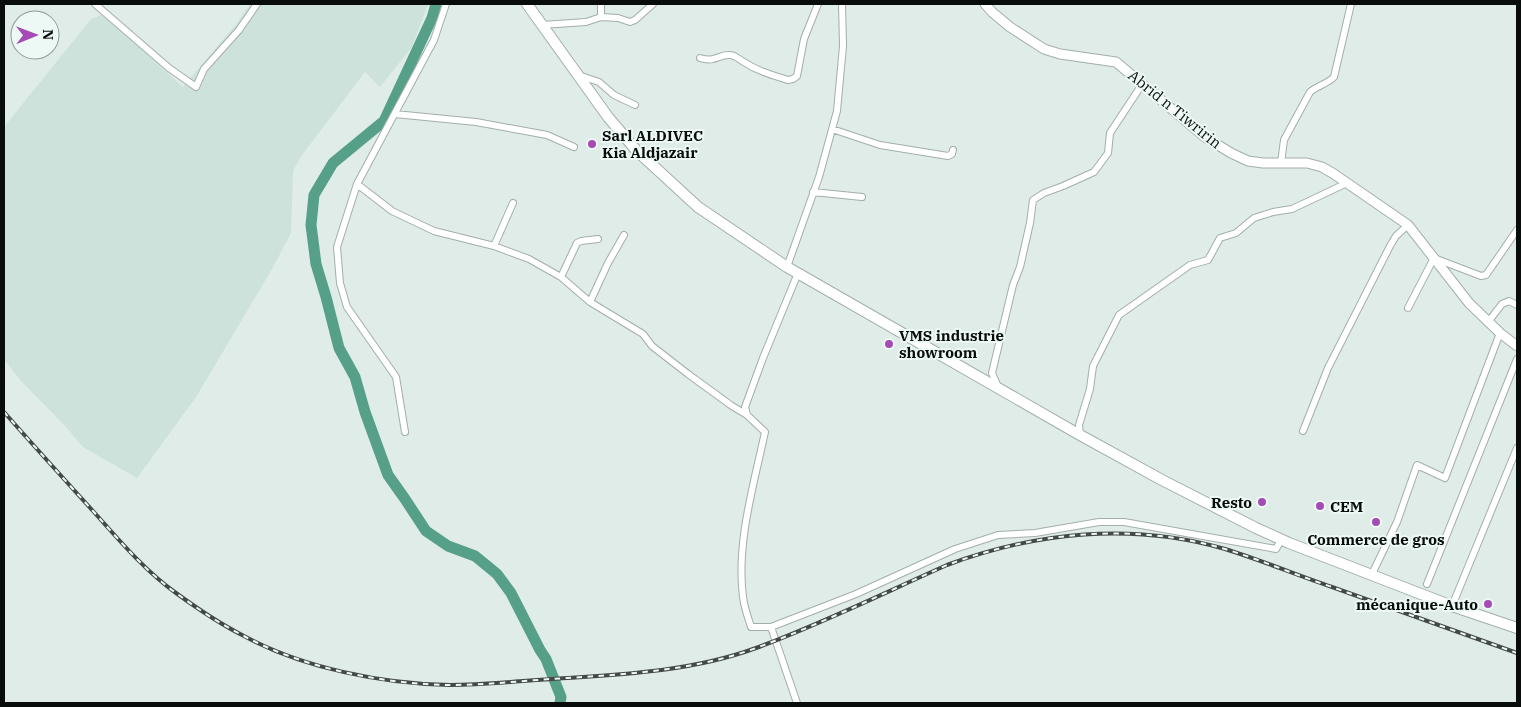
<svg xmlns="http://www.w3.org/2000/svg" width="1521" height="707" font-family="'IBM Plex Serif',serif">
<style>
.built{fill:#cde2da}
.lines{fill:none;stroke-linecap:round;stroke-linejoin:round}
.river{stroke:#56a089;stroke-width:11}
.minor-casing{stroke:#a3aeaa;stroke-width:8}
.tertiary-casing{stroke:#a3aeaa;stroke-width:11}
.primary-casing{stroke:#a3aeaa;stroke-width:12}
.minor{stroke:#fff;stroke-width:6}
.tertiary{stroke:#fff;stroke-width:9}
.primary{stroke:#fff;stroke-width:10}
.rail-casing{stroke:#434947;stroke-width:4}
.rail{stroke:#edf9f5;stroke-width:2;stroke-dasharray:5.5;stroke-linecap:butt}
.poi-dot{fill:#a64bb6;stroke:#edf9f5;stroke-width:2}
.labels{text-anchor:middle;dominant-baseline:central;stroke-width:4;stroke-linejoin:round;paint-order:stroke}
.street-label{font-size:15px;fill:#080c0b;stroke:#edf9f5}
.poi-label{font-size:15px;font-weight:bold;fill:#080c0b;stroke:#edf9f5;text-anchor:start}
</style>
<rect width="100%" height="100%" fill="#e0ece7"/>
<!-- built -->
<path class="built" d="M250,4H428L412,47L380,87L365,72L302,155L293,171L291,233L272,269L196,397L137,478L83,447L66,427L20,380L4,359V127L91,19L101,15L121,31L183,87L237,23Z"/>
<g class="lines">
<!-- river -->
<path class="river" d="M436,4L432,18L384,121L333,163L314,195L311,225L316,264L326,297L339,348L355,377L365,412L388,475L405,499L426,531L448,546L475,556L497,574L511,593L540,650L546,659L561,697L560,703"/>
<defs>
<path id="minor" d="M95,4L169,68L196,87L204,69L239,30L257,4
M601,17L618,18L630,22L635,20L653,4
M542,25L586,22L601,17V4
M700,58C716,63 718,54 730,55C735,55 740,60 744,62C757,71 772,75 788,80L793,79L797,76L804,39L818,4
M578,75L599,82L614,95L635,105
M395,114L476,122L547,135L574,147
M832,129L880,145L948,156L952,154L953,150
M1281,163L1284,140L1310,92C1317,86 1327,84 1334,77L1351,4
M357,184L392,211L434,231L494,246L529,259L561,277L590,302L643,334L652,346L688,374L732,406L747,415
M813,192L862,197
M494,246L513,203
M787,267L819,177L837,111L843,46L842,4
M798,273L763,358L745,407L747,415L765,432C754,484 736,543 743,597C744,607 748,617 751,627H771L856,594L955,549L998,535L1035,533L1099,522H1124L1276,549L1281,540
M561,277L577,243L581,241L598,239
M590,302L608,263L624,235
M1408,308L1434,258L1481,276L1486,275L1517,230
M1488,322L1502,304L1509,301L1517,305
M998,387L992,373L1013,285L1020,267L1030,223L1033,200L1044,193L1063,186L1094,172L1108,153L1110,133L1139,89L1144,86
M1303,431L1328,368L1390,246L1396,236L1408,225
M405,432L396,377L347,307L340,283L337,247L357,184L434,40L446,4
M1080,435L1079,425L1090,389L1093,366L1119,315L1190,265L1208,260L1220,238L1236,233L1254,218L1273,212L1292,209L1347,183
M1372,574L1397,522L1417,465L1445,478L1500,333
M1427,584L1517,359
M1452,606L1517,448
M771,627L797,703"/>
<path id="tertiary" d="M985,4L992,12L1010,27L1044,49L1060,54L1116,62L1205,137L1231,153L1248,161L1263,163H1307L1322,167L1334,174L1408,225L1469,303L1500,333L1517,346"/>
<path id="primary" d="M527,4L608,117L636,150L698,207L787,267L1080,435L1162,480L1256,528L1289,543L1452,606L1517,628"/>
</defs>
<!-- minor casing -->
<use href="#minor" class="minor-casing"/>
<!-- tertiary casing -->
<use href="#tertiary" class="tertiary-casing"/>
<!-- primary casing -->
<use href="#primary" class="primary-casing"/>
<!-- minor -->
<use href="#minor" class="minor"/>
<!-- tertiary -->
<use href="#tertiary" class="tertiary"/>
<!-- primary -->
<use href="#primary" class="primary"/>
<defs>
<path id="rail" d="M4,412C33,445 63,478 93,511C119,540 145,571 176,593C198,609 220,624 244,636C303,668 383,684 450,685C489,685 528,680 567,678C631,674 696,670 756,648C821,624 884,593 947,565C1036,532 1132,522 1225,549C1261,560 1296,575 1332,587C1394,609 1455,631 1517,653"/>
</defs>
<!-- rail casing -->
<use href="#rail" class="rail-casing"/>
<!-- rail -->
<use href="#rail" class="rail"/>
</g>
<!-- markers -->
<g class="poi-dot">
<circle cx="592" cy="144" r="5"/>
<circle cx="889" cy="344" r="5"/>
<circle cx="1262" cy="502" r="5"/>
<circle cx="1320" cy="506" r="5"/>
<circle cx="1376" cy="522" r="5"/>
<circle cx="1488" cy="604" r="5"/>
</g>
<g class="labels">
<!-- street labels -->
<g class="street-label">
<text transform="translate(1175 109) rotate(39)">Abrid n Tiwririn</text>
</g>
<!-- poi labels -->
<g class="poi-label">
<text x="602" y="135">Sarl ALDIVEC<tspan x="602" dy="17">Kia Aldjazair</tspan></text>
<text x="899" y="335">VMS industrie<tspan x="899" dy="17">showroom</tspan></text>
<text x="1252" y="502" text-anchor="end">Resto</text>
<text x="1330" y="506">CEM</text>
<text x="1376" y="539" text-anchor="middle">Commerce de gros</text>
<text x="1478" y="604" text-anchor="end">mécanique-Auto</text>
</g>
</g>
<!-- border -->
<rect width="1521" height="707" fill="none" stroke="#080c0b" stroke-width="10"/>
<!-- north arrow -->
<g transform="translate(35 35) rotate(89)"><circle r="24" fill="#edf9f5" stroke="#919a97"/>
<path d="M0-4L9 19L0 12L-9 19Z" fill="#a64bb6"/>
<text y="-8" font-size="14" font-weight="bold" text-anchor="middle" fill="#080c0b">N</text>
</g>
</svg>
